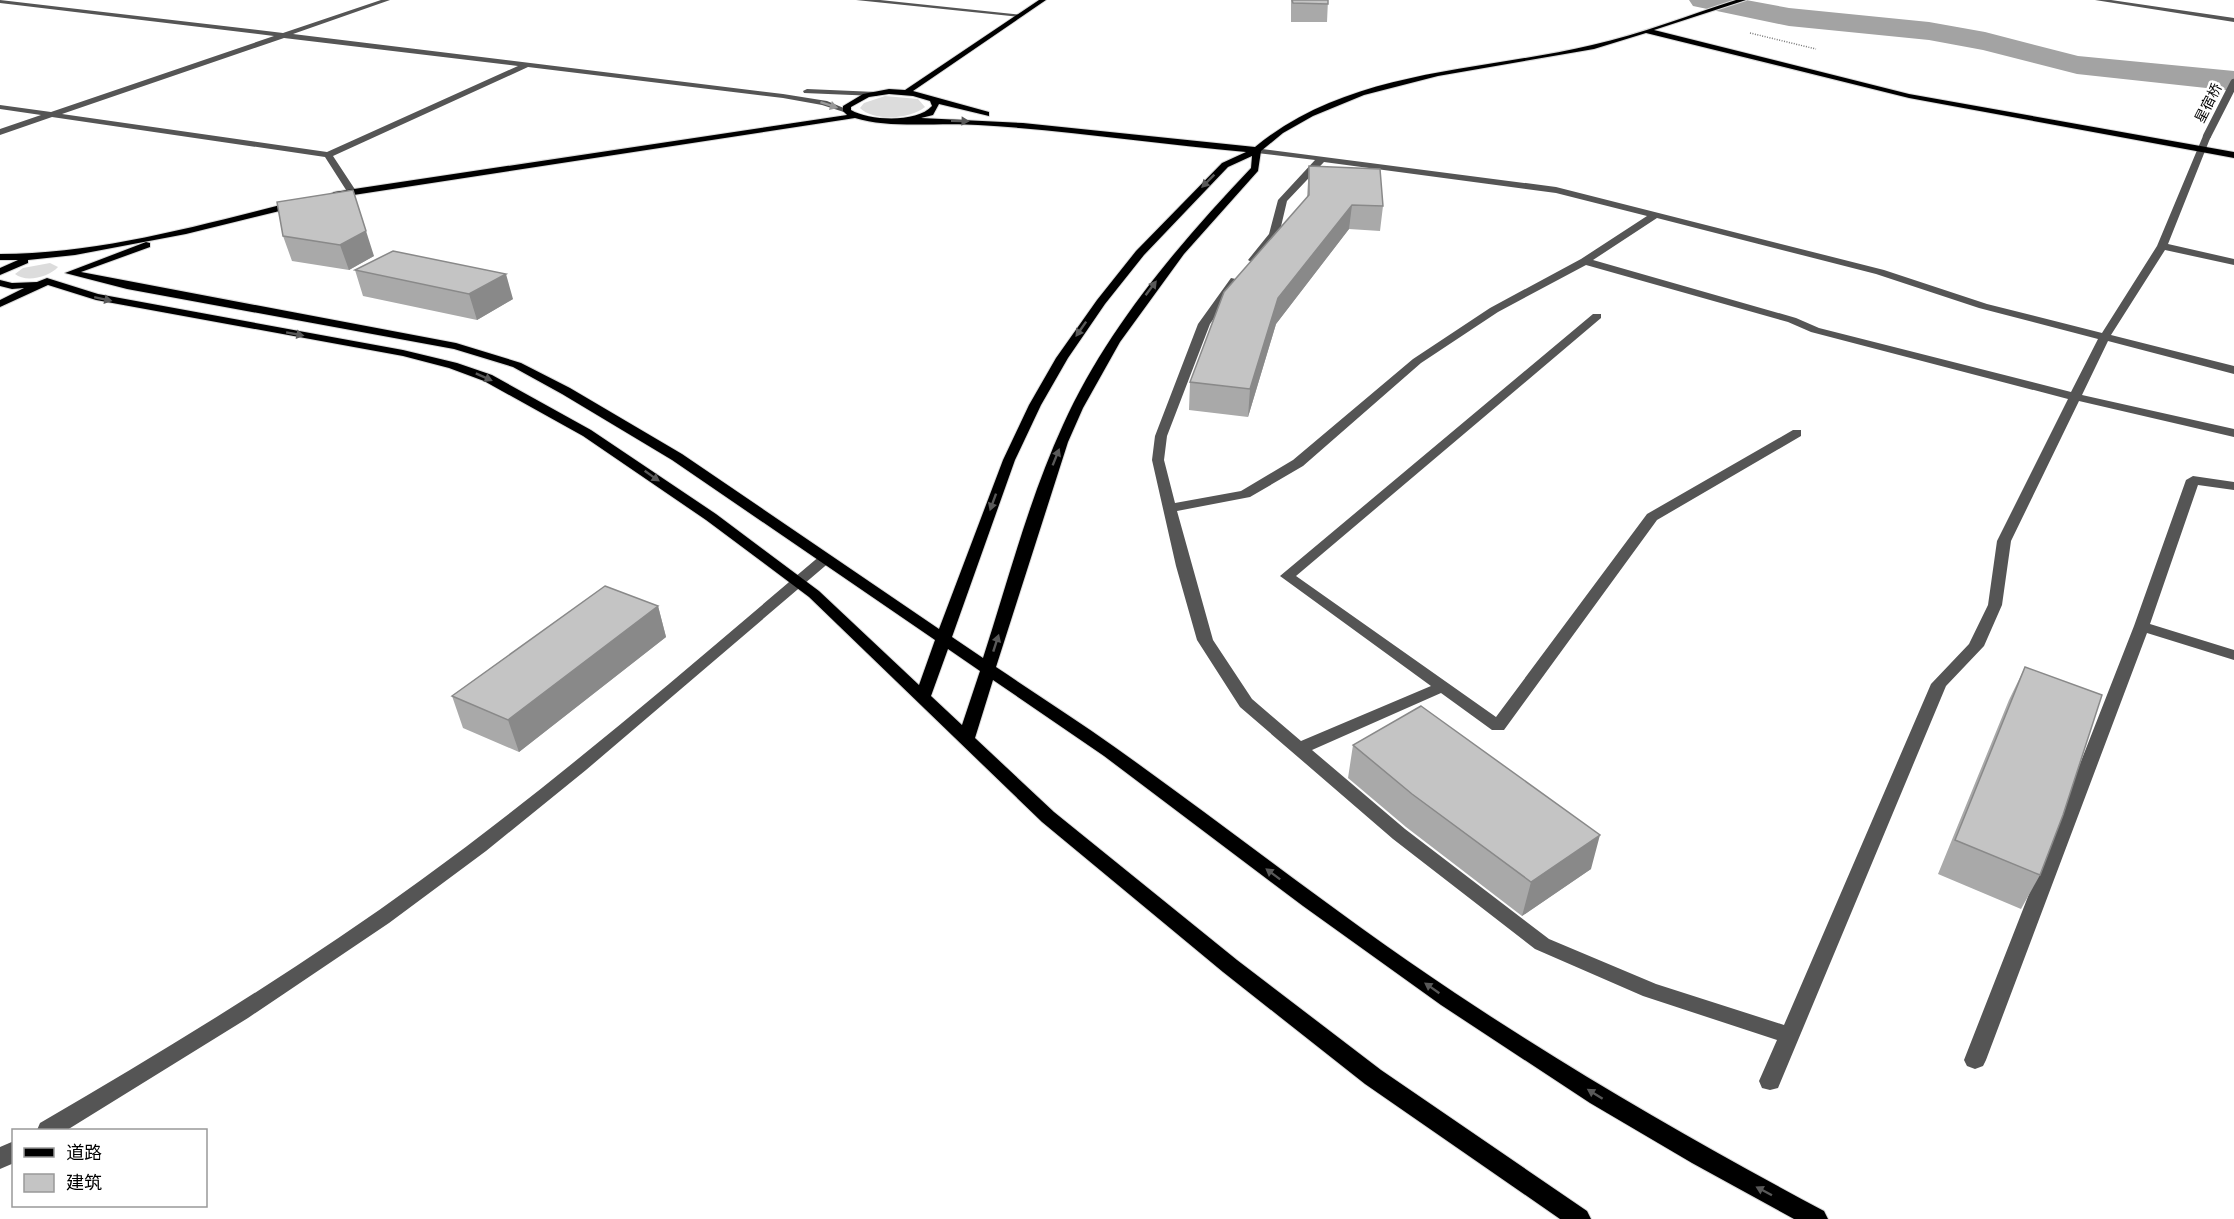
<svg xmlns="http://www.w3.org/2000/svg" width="2234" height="1219" font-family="Helvetica,'Noto Sans SC',sans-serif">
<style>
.green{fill:#dcdcdc}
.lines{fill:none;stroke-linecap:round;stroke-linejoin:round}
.river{fill:#a3a3a3;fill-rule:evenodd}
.major-casing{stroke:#dbdbdb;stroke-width:2}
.path{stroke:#777;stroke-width:1.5;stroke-dasharray:1 1.5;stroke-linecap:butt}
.minor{fill:#555;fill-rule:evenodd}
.major{fill:#000;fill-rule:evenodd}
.minor-bridge{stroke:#555;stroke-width:8}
.wall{fill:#a9a9a9}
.shaded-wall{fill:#898989}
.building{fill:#c4c4c4;stroke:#898989;stroke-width:1.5}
.oneway{fill:#999}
.oneway2{fill:#595959}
.labels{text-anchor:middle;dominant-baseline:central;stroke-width:5;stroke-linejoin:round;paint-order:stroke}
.far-street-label{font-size:14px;fill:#000;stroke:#fff}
</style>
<rect width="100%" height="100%" fill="#fff"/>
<!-- green -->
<path class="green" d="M885,96L918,99L925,107C911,119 874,122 860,108L864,103Z
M50,263L58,267C49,277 26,283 15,274L23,268Z"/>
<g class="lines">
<!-- river -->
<path class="river" d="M1689,0H1746L1789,8L1929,22L1985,32L2078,56L2234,71V91L2077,74L1983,50L1929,40L1789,26L1693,6Z"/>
<defs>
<path id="major" d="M1039,0H1046L913,91L989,112V116L939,104L933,115L921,118L1023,123L1255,147C1350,69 1478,72 1592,45C1641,34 1689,15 1736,0H1746L1654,30L1909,94L2234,152V158L1909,98L1646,33L1594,49L1438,76L1364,95L1313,116L1283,133L1261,151L1258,171L1184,254L1120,342L1083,408L1068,442L996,667C1036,694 1077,720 1116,748C1230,829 1339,916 1455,993C1575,1073 1698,1144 1824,1211L1828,1219H1794L1692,1163L1590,1103L1441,1005L1303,906L1104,756L993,680L975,738L1054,812L1237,960L1381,1070L1587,1211L1591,1219H1560L1365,1084L1223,972L1042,822L809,597L706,520L583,436L484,381L449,368L403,356L96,300L48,285L0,307V300L24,288L12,289L0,286V280L12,283L37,282L47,278L98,294L403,350L457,363L492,375L591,430L716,514L819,591L919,685L935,640L672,460L562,394L513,367L454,349L127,289L65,273L146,242L150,243V247L81,272L456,343L521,363L570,388L682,454L939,629L1003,460L1029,405L1056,358L1097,300L1136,251L1222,163L1246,152C1157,144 1067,130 978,125C940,122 889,129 855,118L334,198L329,195L334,192L847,115L843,111V106L863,94L889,89L905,90ZM889,94L913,96L930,101L932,106C917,123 870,121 851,110V107L869,97ZM1252,156L1251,168C1178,245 1107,328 1063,425C1029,499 1008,581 983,658L952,637L1015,460L1041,405L1068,358L1105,304L1144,255L1228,167ZM948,649L980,671L962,725L931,696Z
M297,201L302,204L300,206L186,234L75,255L28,260V263L0,275V268L18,260H0V254C100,254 200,225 297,201Z"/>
</defs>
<!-- major casing -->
<use href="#major" class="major-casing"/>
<!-- path -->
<path class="path" d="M1750,33L1816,49"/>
<!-- minor -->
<path class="minor" d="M0,0L283,33L381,0H390L293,34L783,94L827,101L851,111L847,113L822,105L783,98L528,67L333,156L356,191L351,194L348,193L325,157L52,117L0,135V129L41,115L0,109V105L51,112L274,36L0,3ZM284,38L518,66L327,152L62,114Z
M856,0H880L1023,15L1020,17Z
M2095,0H2111L2234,18V22Z
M807,89L876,92L880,94L876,96L804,93L803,91Z
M2207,133L2211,136L2168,244L2234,259V265L2165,250L2111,335L2234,366V374L2108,341L2082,395L2234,429V437L2079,401L2011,541L2002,605L1984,646L1946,686L1778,1088L1770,1090L1762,1088L1759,1081L1777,1040L1643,996L1535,949L1393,839L1240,707L1197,640L1176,566L1152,460L1155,436L1198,324L1231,278L1240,280L1210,324L1167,436L1164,460L1175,503L1241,491L1293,460L1413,359L1490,308L1581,259L1647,216L1556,193L1324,162L1287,201L1279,235L1257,262L1253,263L1248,260L1269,234L1278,200L1315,160L1257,153L1254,152V148L1556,187L1884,270L1987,304L2102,333L2157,246L2203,136ZM1657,218L1876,274L1979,308L2098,339L2071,392L1819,328L1796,318L1593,260ZM1586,265L1788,322L1811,332L2068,399L1997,541L1988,605L1969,644L1931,684L1784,1025L1656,984L1549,939L1405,829L1312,750L1441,693L1492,730H1504L1657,520L1801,436V430H1793L1647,514L1496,717L1296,576L1601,318V314H1593L1280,576L1431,686L1301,741L1252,699L1213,640L1177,511L1250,497L1303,466L1421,363L1498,312Z
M2193,476L2234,482V490L2198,485L2150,624L2234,650V660L2147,633L1986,1060L1983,1066L1975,1069L1967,1066L1964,1060L2134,626L2186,480Z
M826,554L833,558L831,561L586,770L486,851L389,923L248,1018L67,1130H37L40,1123C170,1047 299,969 421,880C560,779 690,666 821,555Z
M14,1141V1163L0,1169V1147Z"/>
<!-- major -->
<use href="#major" class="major"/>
<!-- minor-bridge -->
<path class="minor-bridge" d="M2207,136L2234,83"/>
</g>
<!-- wall -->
<path class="wall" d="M1291,0H1328L1327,22H1291Z
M1309,166L1383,206L1380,231L1349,229L1276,324L1248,417L1189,410L1190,382L1307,197Z
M277,202L374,256L349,270L292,261L283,236Z
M355,270L513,299L477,320L363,296Z
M658,606L666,637L519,752L463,728L452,696Z
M2025,667L2040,875L2021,909L1938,874L2009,700Z
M1353,745L1591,869L1522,916L1406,827L1348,778Z"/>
<!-- shaded-wall -->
<path class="shaded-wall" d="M353,190L374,256L349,270L340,245Z
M1352,205L1349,229L1276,324L1248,417L1250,389L1278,298Z
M506,274L513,299L477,320L469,294Z
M658,606L666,637L519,752L508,720Z
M1600,835L1591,869L1522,916L1531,882Z"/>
<!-- building -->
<path class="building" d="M1292,0H1328V4L1293,3Z
M1309,166L1380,169L1383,206L1352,205L1278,298L1250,389L1190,382L1224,292L1309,195Z
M353,190L366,231L340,245L283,236L277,202Z
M393,251L506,274L469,294L355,270Z
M605,586L658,606L508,720L452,696Z
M2025,667L2102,695L2063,815L2040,875L1955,840Z
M1421,706L1600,835L1531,882L1412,794L1353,745Z"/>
<!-- one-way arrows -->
<defs><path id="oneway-solid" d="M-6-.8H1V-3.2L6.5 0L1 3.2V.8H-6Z" transform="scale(1.5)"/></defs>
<use class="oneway" href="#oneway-solid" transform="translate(829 105) rotate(18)"/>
<g class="oneway2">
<use href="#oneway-solid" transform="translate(960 121) rotate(2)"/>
<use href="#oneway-solid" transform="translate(1208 181) rotate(135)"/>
<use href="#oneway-solid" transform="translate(1151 288) rotate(-53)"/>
<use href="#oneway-solid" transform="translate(103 299) rotate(12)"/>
<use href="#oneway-solid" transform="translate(1081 329) rotate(125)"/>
<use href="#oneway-solid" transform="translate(295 334) rotate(10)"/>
<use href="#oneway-solid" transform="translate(484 377) rotate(24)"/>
<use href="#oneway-solid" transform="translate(1056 457) rotate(-68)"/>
<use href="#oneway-solid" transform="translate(652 476) rotate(35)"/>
<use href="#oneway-solid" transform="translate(993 502) rotate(110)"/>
<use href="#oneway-solid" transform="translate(996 643) rotate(-72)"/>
<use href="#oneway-solid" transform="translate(1273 874) rotate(-143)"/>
<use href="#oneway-solid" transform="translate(1432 988) rotate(-145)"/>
<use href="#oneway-solid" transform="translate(1595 1094) rotate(-148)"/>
<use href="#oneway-solid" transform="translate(1764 1191) rotate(-152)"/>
</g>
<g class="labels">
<!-- far-street labels -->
<g class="far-street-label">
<text transform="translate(2208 103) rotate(-63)">星宿桥</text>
</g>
</g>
<!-- legend -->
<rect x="12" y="1129" width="195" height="78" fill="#ffffff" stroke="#999999" stroke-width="1.5"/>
<rect x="24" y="1148" width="30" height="9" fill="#000000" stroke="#999999" stroke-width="1.5"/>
<text x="66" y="1159" font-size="18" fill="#000000">道路</text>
<rect x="24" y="1174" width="30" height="18" fill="#c4c4c4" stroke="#999999" stroke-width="1.5"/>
<text x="66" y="1189" font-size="18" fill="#000000">建筑</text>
</svg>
